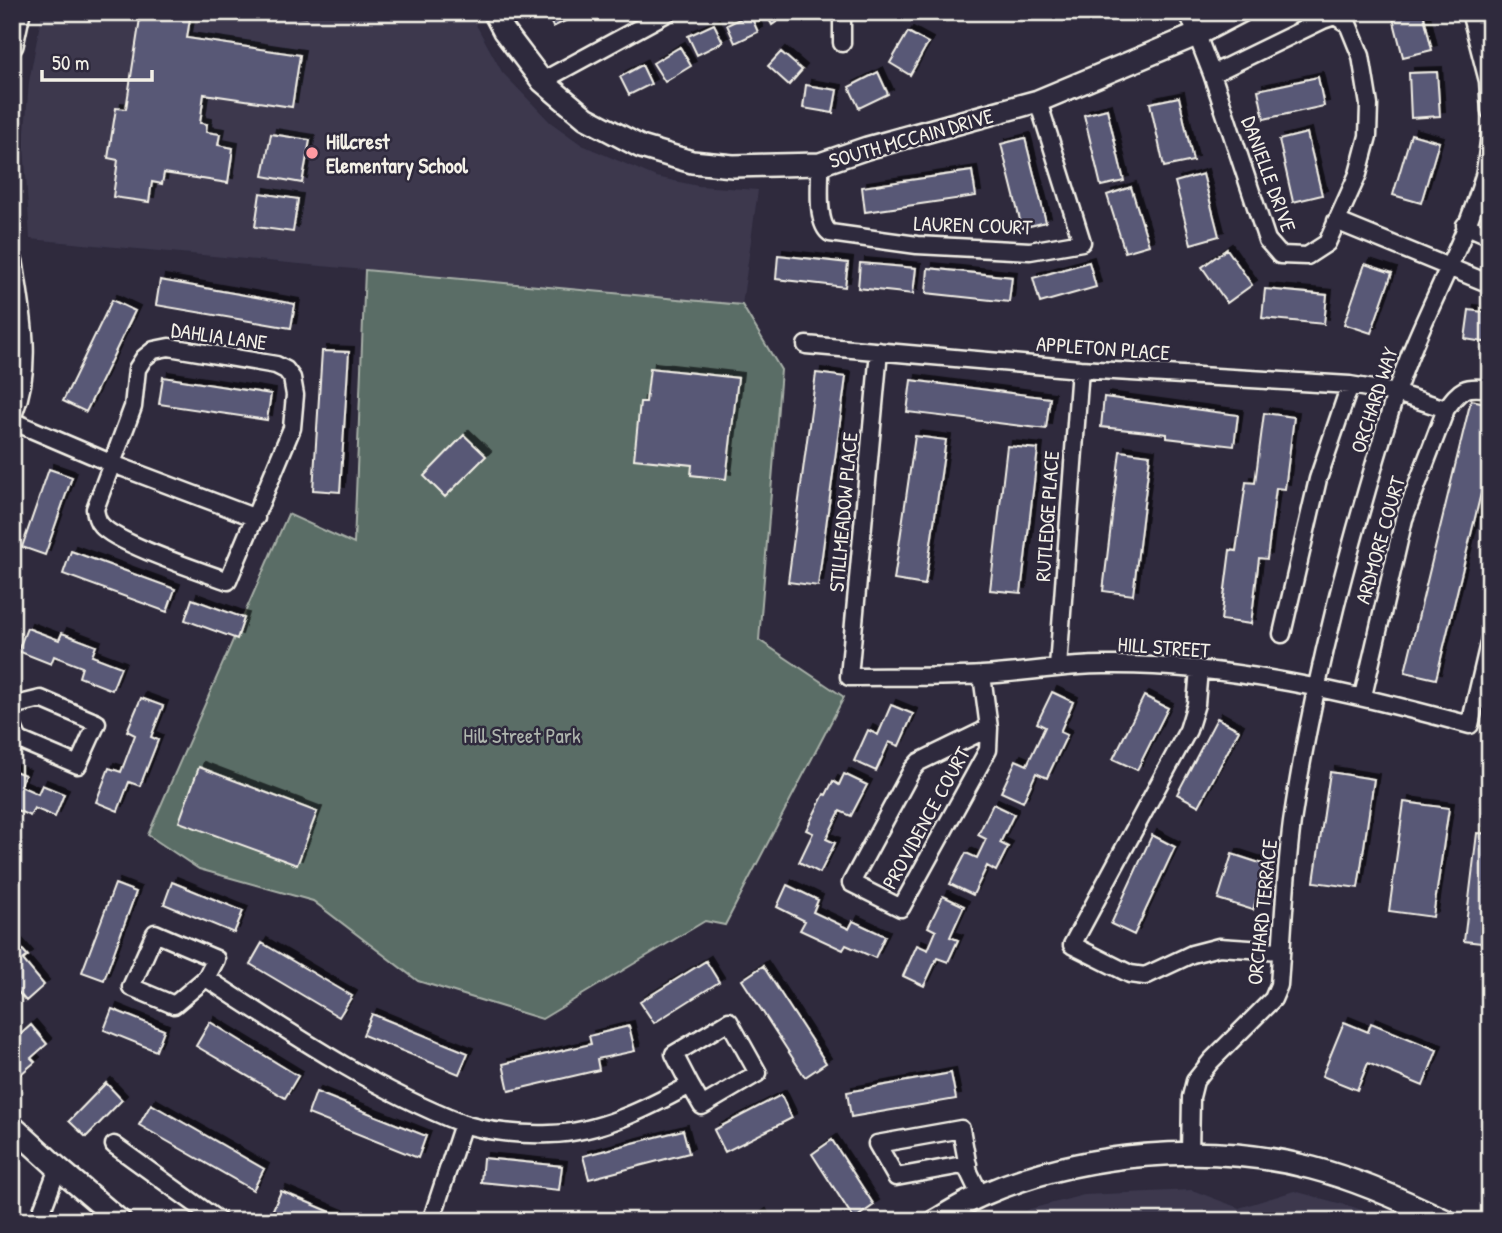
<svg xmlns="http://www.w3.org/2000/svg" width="1502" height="1233" font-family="'Patrick Hand',sans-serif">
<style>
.built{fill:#3c384e}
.green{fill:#5a6d66;stroke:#a7afa7;stroke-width:2}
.building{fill:#595976;stroke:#f4f1e8;stroke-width:2;filter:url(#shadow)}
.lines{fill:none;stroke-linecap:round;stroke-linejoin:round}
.street-casing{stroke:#f4f1e8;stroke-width:21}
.secondary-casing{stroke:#f4f1e8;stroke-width:26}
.street{stroke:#2f2a3d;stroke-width:16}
.secondary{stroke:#2f2a3d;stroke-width:21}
.poi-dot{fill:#ff9aa2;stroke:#2f2a3d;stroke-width:2.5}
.labels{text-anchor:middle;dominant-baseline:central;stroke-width:5;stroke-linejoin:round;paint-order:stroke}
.street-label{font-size:21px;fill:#f4f1e8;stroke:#2f2a3d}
.poi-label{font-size:21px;font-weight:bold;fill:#f4f1e8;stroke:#2f2a3d;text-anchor:start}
.park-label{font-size:21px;fill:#afb6ae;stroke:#2f2a3d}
</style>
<defs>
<filter id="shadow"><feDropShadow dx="5" dy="-5" stdDeviation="0" flood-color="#0009"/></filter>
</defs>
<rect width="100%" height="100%" fill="#2f2a3d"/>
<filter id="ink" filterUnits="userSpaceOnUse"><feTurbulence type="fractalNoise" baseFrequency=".0143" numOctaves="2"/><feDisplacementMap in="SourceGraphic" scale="14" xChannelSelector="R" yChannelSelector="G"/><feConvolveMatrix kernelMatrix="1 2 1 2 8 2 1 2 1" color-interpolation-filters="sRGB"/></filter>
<g filter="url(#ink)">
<!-- built -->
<path class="built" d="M42,12H469L502,72L550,122L582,145L656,177L698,186L758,190L742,305L30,239L24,144L29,82Z
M1192,1190L1239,1208L1294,1191L1353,1207L1390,1221H1008L1030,1209L1084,1195Z"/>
<!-- green -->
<path class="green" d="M365,270L742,305L781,370L759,640L844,697L725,925L705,921L542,1019L418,981L313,901L199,869L148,835L288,514L354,544Z"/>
<!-- building -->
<path class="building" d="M141,12H191L187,38L300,55L292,107L204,94L200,123L207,124L206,132L220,134L218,145L233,148L228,183L164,173L162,184L152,182L149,202L113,197L118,160L108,158L116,108L126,109Z
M276,12H307L306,17Z
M546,12H577L578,15L553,27Z
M765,12H791L772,25Z
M891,12H915L916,15L893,20Z
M1399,12H1423L1432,50L1403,57L1392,14Z
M750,14L758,32L735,43L727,25Z
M714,24L723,42L697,55L688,36Z
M908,32L928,43L910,75L890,63Z
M680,47L691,66L665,82L653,63Z
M781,52L802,70L789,85L768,66Z
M642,65L651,84L629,95L620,77Z
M878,72L888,94L859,108L849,87Z
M1437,72L1440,116L1411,118L1409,73Z
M1318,77L1324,106L1264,119L1258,90Z
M806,85L837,90L833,113L803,108Z
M1179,97L1193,161L1164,167L1150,103Z
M1107,109L1124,181L1101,186L1084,115Z
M1307,133L1322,195L1293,202L1279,140Z
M271,134L310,140L302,183L263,176Z
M1411,134L1439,142L1421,203L1393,195Z
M1025,138L1046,222L1022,228L1001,144Z
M972,171L976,196L865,212L862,187Z
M1203,174L1219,236L1191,244L1175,182Z
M1131,187L1149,245L1125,252L1107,195Z
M260,193L298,199L293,232L255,227Z
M1227,249L1252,285L1227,303L1202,267Z
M778,255L848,263L845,287L776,279Z
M1089,262L1096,287L1040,303L1033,278Z
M860,263L916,268L913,294L858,288Z
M1365,264L1392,273L1371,333L1344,324Z
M928,268L1012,277L1009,302L926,293Z
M160,280L295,304L291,328L156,305Z
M1265,289L1327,295L1324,324L1262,318Z
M112,300L135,311L86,412L63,401Z
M1469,310L1490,313V343L1465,339Z
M322,351L349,352L340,492L313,490Z
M650,368L738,378L726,479L691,475L692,465L634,459L640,402H646Z
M816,373L846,377L818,586L788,582Z
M163,377L271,394L267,420L159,404Z
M911,380L1050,398L1046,429L907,412Z
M1104,397L1238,415L1234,446L1167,438V434L1101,427Z
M1471,400L1490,404V456L1436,679L1405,672Z
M1264,413L1294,417L1285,489L1276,488L1267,559L1259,558L1251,624L1221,620L1230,550L1236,551L1246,482L1255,483Z
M464,435L486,456L445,497L424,476Z
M915,436L946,440L925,585L894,580Z
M1007,446L1038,449L1021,593L990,590Z
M1120,451L1150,455L1133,595L1103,591Z
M49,469L72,477L45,555L22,547Z
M71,551L175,589L167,612L63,574Z
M192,599L244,618L237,639L185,620Z
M27,628L59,640L62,633L96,646L92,656L121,667L112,690L79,677L82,667L54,656L51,664L18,651Z
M1052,692L1073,702L1060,732L1067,735L1047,778L1036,773L1023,802L1001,792L1016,760L1027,765L1045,727L1037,723Z
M1144,696L1168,708L1137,770L1113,759Z
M141,698L163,706L151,737L158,740L140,786L129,782L118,811L96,802L109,768L121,772L135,735L127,731Z
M891,705L913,714L899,746L889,742L876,771L854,761L868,730L878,735Z
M1217,718L1239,730L1199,806L1177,794Z
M199,767L317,812L297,865L179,822Z
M12,770L25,775L20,786L38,794L42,785L64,794L55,817L34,808L30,816L12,808Z
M1330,772L1374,779L1358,888L1314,882Z
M844,774L867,785L851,816L840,811L826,839L835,843L820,873L799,862L813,833L806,830L824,794L826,795L833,781L839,785Z
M1404,802L1449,808L1433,917L1389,911Z
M993,804L1014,814L1000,843L1008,847L996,871L987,866L973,895L950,884L966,853L977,858L986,839L978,835Z
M1477,833L1490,834V944L1464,941Z
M1152,835L1175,847L1134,935L1111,924Z
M1232,854L1272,867L1260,902L1256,900L1253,910L1218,899Z
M172,882L243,911L234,933L164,904Z
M115,884L136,892L104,980L82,972Z
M787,885L818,900L813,912L849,929L853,921L885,936L875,958L846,945L843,950L800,930L805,921L777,907Z
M943,896L964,906L950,937L958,940L948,962L937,958L924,986L903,976L917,945L928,950L936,931L928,927Z
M12,938L28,956L23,960L44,985L26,1001L12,985Z
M262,943L352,996L339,1017L250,964Z
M706,961L719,982L654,1023L640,1002Z
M763,966L826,1063L805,1077L742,980Z
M112,1009L164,1030L156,1051L104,1030Z
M372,1014L468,1053L459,1074L363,1035Z
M210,1022L298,1076L285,1098L196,1046Z
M1344,1022L1368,1032L1371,1023L1437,1050L1423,1086L1368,1063L1357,1090L1322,1076Z
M31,1025L47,1044L31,1058L35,1062L15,1079L12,1075V1050L17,1046L13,1041Z
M629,1026L635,1051L597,1059L599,1070L509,1091L503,1064L591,1044L589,1036Z
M951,1073L956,1099L851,1117L847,1092Z
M106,1083L122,1100L86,1137L69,1121Z
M316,1092L426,1136L418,1158L308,1114Z
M781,1095L792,1118L725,1152L714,1130Z
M151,1104L264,1169L253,1190L139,1125Z
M683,1130L689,1153L589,1179L583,1156Z
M832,1140L874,1205L854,1219L812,1154Z
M483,1158L562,1166L559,1190L481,1182Z
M281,1191L352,1221H287L271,1214Z
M761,1214L765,1221H750Z"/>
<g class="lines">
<defs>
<path id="street" d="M842,12V43
M1188,12L1212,74L1267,240L1280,255L1307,256L1327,243L1358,174L1368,136L1369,105L1361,56L1348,24L1335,16L1323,20L1212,74
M1470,12L1488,81L1490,111
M542,81L669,12
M820,164C821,182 815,222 830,233L917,245L1030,251L1082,242L1038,101
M1336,221L1490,284
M1465,225L1490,236
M806,345L1080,369L1350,385L1396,393L1446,409L1404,519L1363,696
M169,347L276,365L286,370L292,378L295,395L292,428L228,581C201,571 117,544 101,525C97,521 96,515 95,509L133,407L137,369L144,358L154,350Z
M879,351L849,677C893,676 938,678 982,675C1023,673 1063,665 1104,665C1228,663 1351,693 1470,725L1490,639
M1446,409C1460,389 1465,385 1490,389
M12,421L113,464L256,518
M1282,634L1318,479L1350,385
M1058,667L1080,369
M1199,669L1196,704L1188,730L1072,945L1130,974L1145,976L1192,954L1219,947L1281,951
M982,675L989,728L919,762L912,770L851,883L901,908L988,750L989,728
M12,706L41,699L97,723L78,765L19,740L12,725
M206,978L174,1005L131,987L155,933L216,959L206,978C288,1031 369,1087 461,1123C486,1132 524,1135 550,1134C599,1133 648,1108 690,1085L702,1106L758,1073L729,1021L674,1054L690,1085
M114,1145L219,1221
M1190,1154L1191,1097L1195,1081L1211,1061L1273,999L1279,985C1283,931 1285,876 1292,822C1313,678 1352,535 1395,396C1419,321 1462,252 1484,176C1487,162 1488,147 1490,134
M968,1164L896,1177L877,1144L961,1129L969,1172L980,1195
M38,1221L58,1168
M431,1221L463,1124"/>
<path id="secondary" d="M494,12L504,31L542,81L586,118L641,147L692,162L733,166L820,164L867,148L1038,101L1196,35L1240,12
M12,45L19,12
M12,263C19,311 31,364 12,411
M12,1126L58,1168L120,1221
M935,1221C950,1212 966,1202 982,1195C1080,1152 1209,1141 1312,1168C1358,1180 1403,1200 1446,1221"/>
</defs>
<!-- street casing -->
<use href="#street" class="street-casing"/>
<!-- secondary casing -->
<use href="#secondary" class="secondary-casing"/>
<!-- street -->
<use href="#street" class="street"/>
<!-- secondary -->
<use href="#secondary" class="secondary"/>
</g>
</g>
<!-- markers -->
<circle class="poi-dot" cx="312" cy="153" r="7"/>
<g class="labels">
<!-- street labels -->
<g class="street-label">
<text transform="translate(911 138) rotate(-16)">SOUTH MCCAIN DRIVE</text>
<text transform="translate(1269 174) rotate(70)">DANIELLE DRIVE</text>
<text transform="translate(973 225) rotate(2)">LAUREN COURT</text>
<text transform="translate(219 336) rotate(8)">DAHLIA LANE</text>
<text transform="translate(1103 348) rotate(4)">APPLETON PLACE</text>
<text transform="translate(1374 400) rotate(-72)">ORCHARD WAY</text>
<text transform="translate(843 512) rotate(-85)">STILLMEADOW PLACE</text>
<text transform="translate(1047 516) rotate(-86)">RUTLEDGE PLACE</text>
<text transform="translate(1380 540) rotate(-74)">ARDMORE COURT</text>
<text transform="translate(1164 647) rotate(4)">HILL STREET</text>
<text transform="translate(926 818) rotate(-61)">PROVIDENCE COURT</text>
<text transform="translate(1262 912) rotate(-84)">ORCHARD TERRACE</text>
</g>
<!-- poi labels -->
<g class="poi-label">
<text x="326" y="141">Hillcrest<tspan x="326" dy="24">Elementary School</tspan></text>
</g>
<!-- park labels -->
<g class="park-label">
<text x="522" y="735">Hill Street Park</text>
</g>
</g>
<!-- margin -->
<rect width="1502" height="1233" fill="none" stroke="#2f2a3d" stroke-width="42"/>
<rect x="21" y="21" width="1460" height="1191" fill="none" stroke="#f4f1e8" stroke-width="2.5" filter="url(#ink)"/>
<!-- scale -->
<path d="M42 70v10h110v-10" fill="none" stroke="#f4f1e8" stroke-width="3.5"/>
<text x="52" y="70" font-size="21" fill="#f4f1e8" stroke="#2f2a3d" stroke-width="5" paint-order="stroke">50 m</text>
</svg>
